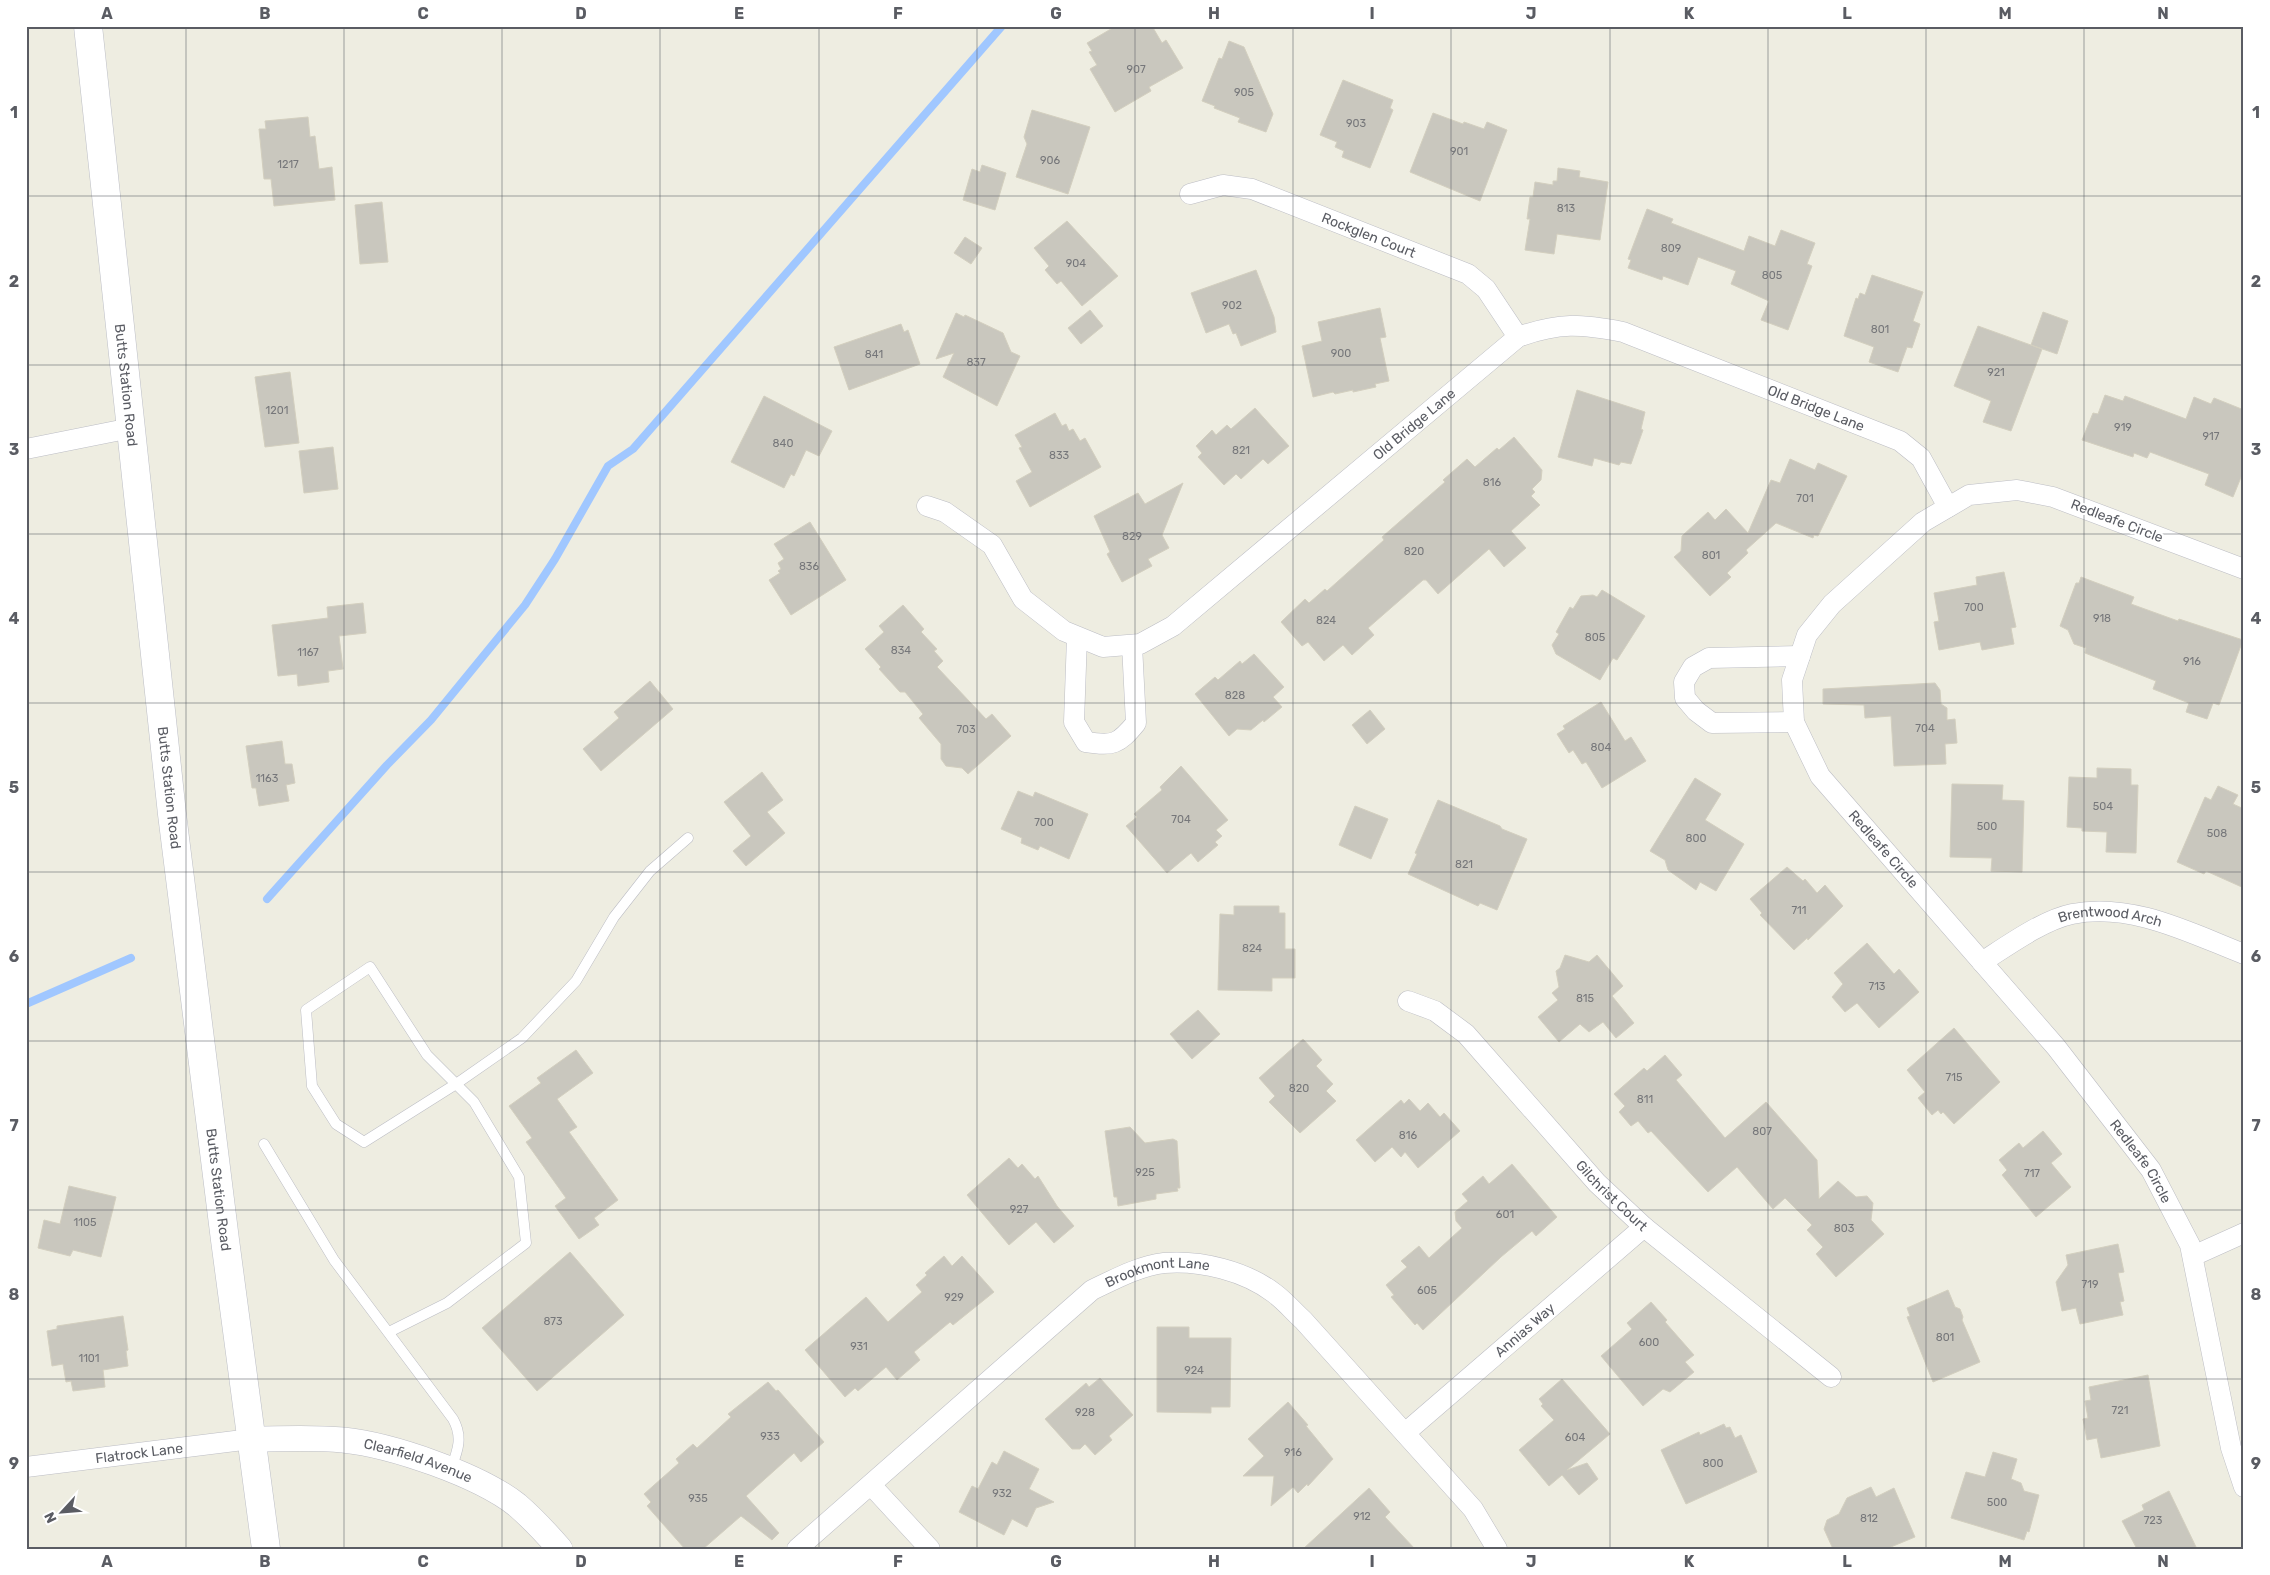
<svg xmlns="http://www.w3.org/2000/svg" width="2270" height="1575" font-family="Rubik,sans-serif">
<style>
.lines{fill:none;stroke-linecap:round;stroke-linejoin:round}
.stream{stroke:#a0c7ff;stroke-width:8}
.building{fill:#c9c7be;stroke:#d3cfbf}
.service-casing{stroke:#bcbdc4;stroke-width:11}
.minor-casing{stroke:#bcbdc4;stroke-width:21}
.tertiary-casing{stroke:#bcbdc4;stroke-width:26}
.secondary-casing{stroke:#bcbec6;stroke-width:29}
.service{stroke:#fff;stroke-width:10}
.minor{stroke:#fff;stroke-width:20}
.tertiary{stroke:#fff;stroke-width:25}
.secondary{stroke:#fff;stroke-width:28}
.grid{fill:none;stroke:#5a5c63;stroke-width:1;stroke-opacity:0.55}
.labels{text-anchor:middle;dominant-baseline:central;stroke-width:4.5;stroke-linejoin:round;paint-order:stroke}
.number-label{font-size:11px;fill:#76777a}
.street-label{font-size:14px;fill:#5a5c63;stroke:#fff}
.neatline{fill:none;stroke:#5a5c63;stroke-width:2}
.grid-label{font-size:16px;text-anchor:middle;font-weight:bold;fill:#5a5c63}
</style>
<rect width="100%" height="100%" fill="#eeede1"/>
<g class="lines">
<!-- stream -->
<path class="stream" d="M267,899L387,765L431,720L525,605L555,559L608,466L633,449L1002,26
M26,1004L131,958"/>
</g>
<!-- building -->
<path class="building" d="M1116,26H1152L1162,43L1166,40L1183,68L1149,87L1151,91L1115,112L1090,69L1097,65L1089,52L1092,51L1087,43Z
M1229,41L1244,47L1273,114L1266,132L1238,122L1240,118L1214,108L1215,106L1202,101L1219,58L1222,59Z
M1343,80L1393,100L1390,108L1393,110L1370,168L1342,157L1344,151L1335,147L1337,142L1320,135Z
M1032,110L1090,127L1068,194L1016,177L1027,144L1024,137Z
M1433,113L1463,124L1464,122L1484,129L1487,122L1507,130L1480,201L1410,172Z
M308,117L310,137L315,136L319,169L332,167L335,200L274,206L271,179H264L259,129H266L265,121Z
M982,165L1006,173L995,210L963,200L972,169L980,172Z
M1558,168L1580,171L1579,177L1608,182L1600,240L1557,234L1554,254L1525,250L1530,219H1527L1530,197H1533L1535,182L1553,185V181H1557Z
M382,202L388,262L360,264L355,205Z
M1647,209L1673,219L1671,223L1744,251L1749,236L1775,246L1781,230L1815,243L1807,264L1812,266L1788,330L1761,320L1769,301L1731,284L1736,271L1698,257L1688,285L1663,276L1662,280L1628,268L1631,260L1628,259Z
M1067,221L1118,276L1082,306L1061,281L1057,284L1045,270L1049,266L1034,248Z
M965,237L982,248L971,264L954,253Z
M1256,270L1274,317L1276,332L1241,346L1236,333L1233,334L1229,324L1206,333L1191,293Z
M1872,275L1923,292L1913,321L1920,324L1912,348L1907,347L1898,372L1869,362L1874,347L1844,336L1856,298L1858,299L1860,293L1865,295Z
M1380,308L1386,337L1380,338L1389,381L1375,384L1376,387L1353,392V390L1335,394L1333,392L1313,397L1302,346L1322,341L1318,322Z
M1090,310L1103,326L1081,344L1068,328Z
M2043,312L2068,321L2057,354L2031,345Z
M956,313L964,317L965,315L1003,333L1011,352L1020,356L997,406L943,377L954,353L936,359Z
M901,324L904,332L908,330L920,364L849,390L834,347Z
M1978,326L2042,349L2011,431L1983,422L1991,401L1954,386Z
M290,372L299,443L265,447L255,377Z
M1577,390L1645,412L1641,429L1643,430L1631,464L1621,462L1619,465L1594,458L1592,466L1558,457Z
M2105,395L2123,401L2125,396L2186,419L2194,397L2211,404L2214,398L2244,410V470L2233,497L2205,485L2209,474L2150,452L2147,458L2134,453L2133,457L2082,440L2093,413L2098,414Z
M764,396L832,431L819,456L806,450L794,476L791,474L784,488L731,462Z
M1255,408L1289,446L1268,464L1263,459L1241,479L1236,474L1224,485L1198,457L1202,453L1196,446L1212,430L1216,435L1227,425L1231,429Z
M1055,413L1062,426L1066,424L1069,431L1073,429L1080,441L1085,438L1101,467L1030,507L1016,481L1032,472L1019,448L1022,447L1015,435Z
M1514,437L1542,470L1541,480L1532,489L1535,492L1531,496L1540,505L1511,531L1526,548L1504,567L1489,549L1438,594L1426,580H1423L1368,628L1374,635L1352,655L1343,645L1324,661L1308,642L1302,646L1281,622L1305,599L1309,603L1325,589L1327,591L1384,540L1382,537L1445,482L1443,480L1467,459L1475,467L1497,448L1499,450Z
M333,447L338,489L304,493L299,451Z
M1790,459L1815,470L1818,463L1847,476L1818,536L1814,535L1813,538L1776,523L1746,550L1748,553L1727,573L1731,577L1710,596L1674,557L1681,551L1682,536L1708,512L1715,520L1726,509L1748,533L1771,480L1780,483Z
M1183,483L1162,535L1169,548L1148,559L1152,566L1122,582L1107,554L1110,552L1094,516L1138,493L1145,504Z
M810,522L846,580L791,615L769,580L780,573L778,571L781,569L778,563L784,559L774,544Z
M2004,572L2016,627L2011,628L2014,644L1982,650L1980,642L1939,650L1934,622L1939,621L1934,593L1977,585L1976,577Z
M2081,577L2134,597L2131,604L2178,621L2179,619L2243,640L2219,705L2213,703L2207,719L2186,712L2189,703L2153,689L2156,681L2085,653L2086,648L2074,644L2068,630L2060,626L2076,583H2079Z
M1602,590L1645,616L1617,660L1613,658L1600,680L1556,654L1552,645L1559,634L1556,632L1570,607L1573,609L1581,596L1593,595L1597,597Z
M363,603L366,633L339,636L343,669L328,671L329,682L298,686L297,674L278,676L272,625L328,618L327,607Z
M903,605L924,629L921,632L937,649L934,651L943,661L937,667L986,719L992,714L1011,736L968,774L962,768L946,766L941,759V744L919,718L923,714L905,692H900L879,669L881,667L865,649L884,632L879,626Z
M1254,654L1284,687L1273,697L1282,707L1264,722L1263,720L1251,730L1237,729L1229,736L1195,694L1215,677L1218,680L1240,661L1242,664Z
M650,681L673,709L601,771L583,749L619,718L614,712Z
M1935,683L1940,690L1941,704L1947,708V720L1955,719L1957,743L1945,744L1946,764L1894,766L1891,716L1865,718L1864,705L1823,704V689Z
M1601,702L1625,741L1631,737L1646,761L1602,788L1586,762L1582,764L1573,750L1569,753L1557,734L1565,729L1563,726Z
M1370,710L1385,729L1367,744L1352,725Z
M282,741L285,764H292L295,783L286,785L289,801L259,806L256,788H252L246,746Z
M1181,766L1228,820L1216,830L1222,836L1215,842L1218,845L1198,862L1191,853L1167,873L1126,826L1137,817L1134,814L1162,790L1160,787Z
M2097,768L2131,769V785H2138L2136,853L2106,852L2107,832L2082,831V828L2067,827L2069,777L2097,778Z
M762,772L783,800L767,812L785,833L746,866L733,851L751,836L724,802Z
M1695,778L1721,794L1705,820L1744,844L1716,891L1700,882L1696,890L1668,870L1665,860L1650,851Z
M1952,784L2003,785L2002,800L2024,801L2022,872L1991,871L1992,858L1950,857Z
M2218,786L2238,795L2233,804L2244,809V888L2206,871L2204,874L2177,862L2205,797L2211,800Z
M1018,791L1033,797L1035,792L1088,814L1069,859L1040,846L1038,850L1021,843L1022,838L1001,829Z
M1438,800L1500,826L1502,829L1527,839L1497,910L1480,903L1478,906L1408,874L1417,854L1415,853Z
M1355,806L1388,819L1371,859L1339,845Z
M1787,867L1803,881L1805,879L1817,893L1825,885L1843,906L1808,940L1807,938L1794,950L1760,915L1762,913L1750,899Z
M1234,906H1279V913H1285V949H1295V978H1272V991L1218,990L1220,914L1234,915Z
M1867,943L1894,974L1899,969L1919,992L1879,1028L1857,1003L1845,1012L1832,997L1843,984L1834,973Z
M1565,955L1589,962L1597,955L1623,986L1612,996L1634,1023L1616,1038L1603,1022L1589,1032L1580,1024L1559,1042L1538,1017L1558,1000L1552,993L1559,987L1556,971L1560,968Z
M1198,1010L1220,1034L1192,1059L1170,1034Z
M1954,1028L2000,1082L1954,1124L1943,1112L1941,1114L1938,1110L1932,1115L1918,1098L1925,1092L1907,1070Z
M1303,1039L1322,1060L1316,1066L1333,1084L1326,1091L1336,1101L1300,1133L1269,1102L1275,1096L1259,1078Z
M576,1050L593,1073L557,1099L577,1127L569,1132L618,1200L594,1218L599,1225L579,1239L555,1206L566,1198L526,1142L532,1138L509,1106L541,1083L537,1078Z
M1665,1055L1682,1075L1676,1080L1725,1138L1766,1102L1817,1160L1819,1199L1838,1181L1856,1197L1867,1196L1873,1203L1871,1220L1884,1234L1836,1277L1816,1254L1823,1247L1807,1230L1812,1225L1785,1198L1773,1209L1737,1167L1708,1192L1651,1131L1648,1133L1638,1121L1631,1126L1619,1112L1625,1106L1614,1094L1644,1068L1647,1071Z
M1409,1099L1420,1111L1428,1103L1440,1117L1444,1113L1460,1131L1418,1168L1405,1152L1401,1157L1392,1147L1375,1162L1356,1140L1401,1100L1404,1104Z
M1130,1127L1145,1143L1173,1139L1177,1141L1180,1188H1177L1178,1191L1156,1194V1199L1118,1206L1117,1197H1114L1105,1131Z
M2043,1131L2062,1154L2051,1163L2071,1187L2036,1217L2002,1175L2007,1170L1999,1160L2019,1143L2023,1148Z
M1009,1158L1018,1168L1022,1164L1035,1179L1038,1176L1057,1206L1074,1226L1054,1243L1036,1222L1009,1245L967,1195Z
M1512,1164L1557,1217L1536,1236L1532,1231L1501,1257L1423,1330L1417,1323L1415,1325L1391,1297L1394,1295L1386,1285L1407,1267L1401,1261L1419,1246L1429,1258L1462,1228L1456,1221L1455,1212L1468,1201L1462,1194L1483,1176L1489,1184Z
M69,1186L116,1197L101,1257L73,1250L70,1256L38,1248L44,1220L60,1224Z
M2118,1244L2124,1272L2118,1273L2124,1301L2120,1302L2123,1315L2080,1324L2076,1308L2062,1311L2056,1282L2068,1265L2066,1255Z
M570,1252L624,1315L537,1391L482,1328Z
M944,1256L952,1266L962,1256L994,1292L953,1325L950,1322L914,1352L920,1360L897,1380L886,1367L858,1391L855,1388L845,1397L805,1350L866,1297L888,1322L922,1292L916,1285L927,1275L925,1273Z
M1948,1290L1955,1307L1960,1309L1963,1317L1962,1320L1980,1362L1933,1382L1907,1317L1910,1316L1907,1308Z
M1651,1302L1667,1320L1665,1322L1694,1355L1685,1362L1694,1372L1670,1392L1663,1389L1643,1406L1601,1356L1632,1329L1627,1323Z
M123,1316L128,1350L126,1351L128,1366L103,1370L105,1387L73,1391L71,1381L66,1382L63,1364L52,1366L47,1331L57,1329V1326Z
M1157,1327H1189V1338H1231L1230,1407H1211V1413L1157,1412Z
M2148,1375L2160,1446L2101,1458L2097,1438L2087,1440L2083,1419L2088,1418L2085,1401L2091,1400L2089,1387Z
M1100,1378L1133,1415L1109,1436L1112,1440L1095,1455L1085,1444L1080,1449H1072L1045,1419L1086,1383L1089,1387Z
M1562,1379L1610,1434L1567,1470L1587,1463L1598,1479L1579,1495L1562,1475L1549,1486L1519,1450L1554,1420L1541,1406L1543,1404L1539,1399Z
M768,1382L776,1391L778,1390L824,1442L801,1462L794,1453L746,1496L779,1533L772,1540L741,1516L703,1549H685L647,1506L651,1502L644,1494L679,1463L676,1459L693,1444L697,1448L731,1417L728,1414Z
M1288,1402L1308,1425L1306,1426L1333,1459L1308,1486L1307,1484L1298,1493L1293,1487L1271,1506L1274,1476H1243L1264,1456L1248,1439Z
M1724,1424L1726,1428L1730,1427L1735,1438L1741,1435L1757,1472L1686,1504L1661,1450L1699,1432L1700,1435Z
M1004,1451L1039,1469L1029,1489L1054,1502L1036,1508L1027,1527L1012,1519L1004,1535L959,1512L972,1486L978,1489L992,1462L997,1465Z
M1993,1452L2017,1459L2011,1479L2021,1483L2024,1491L2039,1495L2029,1532L2027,1531L2024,1540L1951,1518L1966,1472L1985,1477Z
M1871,1487L1876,1497L1894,1488L1915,1537L1886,1549H1833L1824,1529L1827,1520L1839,1514L1847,1498Z
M1369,1488L1390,1512L1385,1517L1415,1549H1303Z
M2169,1491L2197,1549H2137L2122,1521L2144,1510L2142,1505Z"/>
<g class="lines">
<defs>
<path id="service" d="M264,1144L334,1260L453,1419C463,1437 458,1450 451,1469
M389,1332L447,1303L526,1243L519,1177L474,1102L427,1055L370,967L306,1010L312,1086L336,1124L364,1142L456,1084L522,1038L576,981L614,917L650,871L688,838"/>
<g id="minor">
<path id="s1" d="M1190,194L1223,185L1252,189L1468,274L1486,289L1518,337"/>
<path d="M26,449L131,428"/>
<path id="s2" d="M927,506L945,512L992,545L1023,599L1064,631L1103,647L1140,644L1173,626L1518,337C1560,322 1580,324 1623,332L1900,441L1921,458L1948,507"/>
<path id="s3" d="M2244,569L2053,497L2017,490L1969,495L1923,522L1832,604L1807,635L1792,680L1794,722L1820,776L2056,1047L2151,1170L2190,1245L2231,1448L2244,1487"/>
<path d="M1077,637L1074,722L1086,742C1113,746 1118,745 1136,723L1132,645"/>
<path d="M1794,722L1712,723L1696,711L1685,698L1684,682L1693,667L1709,658L1800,656"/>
<path id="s4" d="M1982,962C2007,946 2043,920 2072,914C2132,902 2190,933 2244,954"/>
<path id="s5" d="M1408,1001L1435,1011L1466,1034L1597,1183L1644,1227L1831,1377"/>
<path d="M2193,1256L2244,1233"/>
<path id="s6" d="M1405,1433L1644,1227"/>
<path id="s7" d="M26,1467L251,1439"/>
<path d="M871,1485L930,1549"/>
<path id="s8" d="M797,1549L1092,1290C1115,1279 1139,1266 1164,1263C1201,1260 1245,1271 1274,1293C1285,1301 1293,1311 1303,1320L1473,1509L1497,1549"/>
</g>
<g id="tertiary">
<path id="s9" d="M251,1439C281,1439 313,1437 343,1440C392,1445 479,1475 517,1505C532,1518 547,1534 560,1549"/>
</g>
<g id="secondary">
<path id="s10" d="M88,26L172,814L225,1240L266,1549"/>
</g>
</defs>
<!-- service casing -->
<use href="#service" class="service-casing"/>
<!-- minor casing -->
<use href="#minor" class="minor-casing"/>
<!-- tertiary casing -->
<use href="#tertiary" class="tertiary-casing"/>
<!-- secondary casing -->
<use href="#secondary" class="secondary-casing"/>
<!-- service -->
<use href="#service" class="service"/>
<!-- minor -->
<use href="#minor" class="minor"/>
<!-- tertiary -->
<use href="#tertiary" class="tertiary"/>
<!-- secondary -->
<use href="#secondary" class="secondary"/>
</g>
<!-- grid -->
<path class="grid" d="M186,26V1549M344,26V1549M502,26V1549M660,26V1549M819,26V1549M977,26V1549M1135,26V1549M1293,26V1549M1451,26V1549M1610,26V1549M1768,26V1549M1926,26V1549M2084,26V1549M26,196H2244M26,365H2244M26,534H2244M26,703H2244M26,872H2244M26,1041H2244M26,1210H2244M26,1379H2244"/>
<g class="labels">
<!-- number labels -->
<g class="number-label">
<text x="1136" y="69">907</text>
<text x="1244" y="92">905</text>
<text x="1356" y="123">903</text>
<text x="1459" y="151">901</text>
<text x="1050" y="160">906</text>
<text x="288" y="164">1217</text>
<text x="1566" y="208">813</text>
<text x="1671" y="248">809</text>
<text x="1076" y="263">904</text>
<text x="1772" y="275">805</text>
<text x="1232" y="305">902</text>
<text x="1880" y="329">801</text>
<text x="1341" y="353">900</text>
<text x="874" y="354">841</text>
<text x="976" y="362">837</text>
<text x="1996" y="372">921</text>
<text x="277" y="410">1201</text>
<text x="2123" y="427">919</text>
<text x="2211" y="436">917</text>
<text x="783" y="443">840</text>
<text x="1241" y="450">821</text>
<text x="1059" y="455">833</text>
<text x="1492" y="482">816</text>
<text x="1805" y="498">701</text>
<text x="1132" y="536">829</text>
<text x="1414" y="551">820</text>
<text x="1711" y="555">801</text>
<text x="809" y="566">836</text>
<text x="1974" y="607">700</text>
<text x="2102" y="618">918</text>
<text x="1326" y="620">824</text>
<text x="1595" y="637">805</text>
<text x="901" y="650">834</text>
<text x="308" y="652">1167</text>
<text x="2192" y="661">916</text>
<text x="1235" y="695">828</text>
<text x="1925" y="728">704</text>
<text x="966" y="729">703</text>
<text x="1601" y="747">804</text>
<text x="267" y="778">1163</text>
<text x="2103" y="806">504</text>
<text x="1181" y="819">704</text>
<text x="1044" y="822">700</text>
<text x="1987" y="826">500</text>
<text x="2217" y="833">508</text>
<text x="1696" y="838">800</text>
<text x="1464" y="864">821</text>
<text x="1799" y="910">711</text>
<text x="1252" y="948">824</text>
<text x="1877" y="986">713</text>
<text x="1585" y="998">815</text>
<text x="1954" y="1077">715</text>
<text x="1299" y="1088">820</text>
<text x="1645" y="1099">811</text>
<text x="1762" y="1131">807</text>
<text x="1408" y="1135">816</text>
<text x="1145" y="1172">925</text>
<text x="2032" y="1173">717</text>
<text x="1019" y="1209">927</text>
<text x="1505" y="1214">601</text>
<text x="85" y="1222">1105</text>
<text x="1844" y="1228">803</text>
<text x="2090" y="1284">719</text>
<text x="1427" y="1290">605</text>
<text x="954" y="1297">929</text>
<text x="553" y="1321">873</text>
<text x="1945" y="1337">801</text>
<text x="1649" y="1342">600</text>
<text x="859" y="1346">931</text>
<text x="89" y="1358">1101</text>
<text x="1194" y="1370">924</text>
<text x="2120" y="1410">721</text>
<text x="1085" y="1412">928</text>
<text x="770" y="1436">933</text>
<text x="1575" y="1437">604</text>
<text x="1293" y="1452">916</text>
<text x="1713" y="1463">800</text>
<text x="1002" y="1493">932</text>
<text x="698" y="1498">935</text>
<text x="1997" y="1502">500</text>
<text x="1362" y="1516">912</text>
<text x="1869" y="1518">812</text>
<text x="2153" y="1520">723</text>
</g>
<!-- street labels -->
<g class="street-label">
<text stroke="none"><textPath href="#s1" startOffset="189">Rockglen Court</textPath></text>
<text stroke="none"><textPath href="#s10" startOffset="361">Butts Station Road</textPath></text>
<text stroke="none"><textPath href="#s2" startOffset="1072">Old Bridge Lane</textPath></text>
<text stroke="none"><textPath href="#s2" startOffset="622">Old Bridge Lane</textPath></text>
<text transform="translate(2117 521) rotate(21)">Redleafe Circle</text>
<text stroke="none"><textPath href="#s10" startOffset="766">Butts Station Road</textPath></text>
<text stroke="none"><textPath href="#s3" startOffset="751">Redleafe Circle</textPath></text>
<text stroke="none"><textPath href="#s4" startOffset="141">Brentwood Arch</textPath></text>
<text stroke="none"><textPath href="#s3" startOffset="1156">Redleafe Circle</textPath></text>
<text stroke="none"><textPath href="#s10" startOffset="1171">Butts Station Road</textPath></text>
<text stroke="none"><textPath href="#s5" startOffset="285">Gilchrist Court</textPath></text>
<text stroke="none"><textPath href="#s8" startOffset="462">Brookmont Lane</textPath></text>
<text stroke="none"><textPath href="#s6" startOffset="158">Annias Way</textPath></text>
<text stroke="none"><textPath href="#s7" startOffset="114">Flatrock Lane</textPath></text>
<text stroke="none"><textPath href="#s9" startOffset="170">Clearfield Avenue</textPath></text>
</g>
</g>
<!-- border -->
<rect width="2270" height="1575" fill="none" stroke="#ffffff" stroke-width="55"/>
<!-- north arrow -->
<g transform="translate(62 1512) rotate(244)" stroke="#ffffff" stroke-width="4" paint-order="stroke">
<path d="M0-4L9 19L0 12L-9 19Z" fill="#5a5c63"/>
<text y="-8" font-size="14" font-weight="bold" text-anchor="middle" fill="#5a5c63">N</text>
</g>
<rect x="28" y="28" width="2214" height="1520" class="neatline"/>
<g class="grid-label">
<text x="107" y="19">A</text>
<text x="265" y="19">B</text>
<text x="423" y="19">C</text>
<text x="581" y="19">D</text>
<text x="739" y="19">E</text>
<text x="898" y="19">F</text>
<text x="1056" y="19">G</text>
<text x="1214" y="19">H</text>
<text x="1372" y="19">I</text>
<text x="1531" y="19">J</text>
<text x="1689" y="19">K</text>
<text x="1847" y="19">L</text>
<text x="2005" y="19">M</text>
<text x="2163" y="19">N</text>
<text x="14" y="118">1</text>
<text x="2256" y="118">1</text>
<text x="14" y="287">2</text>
<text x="2256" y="287">2</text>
<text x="14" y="455">3</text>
<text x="2256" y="455">3</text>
<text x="14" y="624">4</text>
<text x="2256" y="624">4</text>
<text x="14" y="793">5</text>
<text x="2256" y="793">5</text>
<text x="14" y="962">6</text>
<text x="2256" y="962">6</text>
<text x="14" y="1131">7</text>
<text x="2256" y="1131">7</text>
<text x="14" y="1300">8</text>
<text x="2256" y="1300">8</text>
<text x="14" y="1469">9</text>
<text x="2256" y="1469">9</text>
<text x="107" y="1567">A</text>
<text x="265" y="1567">B</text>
<text x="423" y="1567">C</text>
<text x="581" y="1567">D</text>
<text x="739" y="1567">E</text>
<text x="898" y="1567">F</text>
<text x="1056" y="1567">G</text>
<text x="1214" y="1567">H</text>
<text x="1372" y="1567">I</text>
<text x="1531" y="1567">J</text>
<text x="1689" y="1567">K</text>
<text x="1847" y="1567">L</text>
<text x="2005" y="1567">M</text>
<text x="2163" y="1567">N</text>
</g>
</svg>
